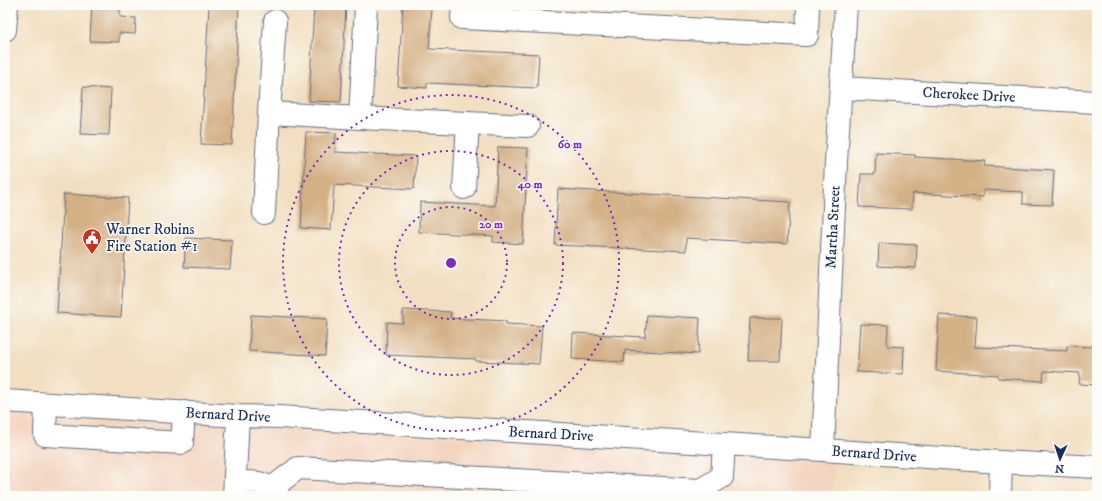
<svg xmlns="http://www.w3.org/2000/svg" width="1102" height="501" font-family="'IM FELL DW Pica',serif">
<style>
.built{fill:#f3d4bf}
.building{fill:#d4b085}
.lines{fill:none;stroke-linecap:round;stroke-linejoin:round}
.minor-casing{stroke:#666d81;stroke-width:24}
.minor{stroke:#fff;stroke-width:22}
.ring{fill:none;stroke:#7b2cbf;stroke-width:2;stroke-dasharray:2 4}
.labels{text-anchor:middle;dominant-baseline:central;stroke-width:3;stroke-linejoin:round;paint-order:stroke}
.street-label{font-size:15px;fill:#1b2f5e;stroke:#fdfcf7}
.poi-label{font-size:15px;fill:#1b2f5e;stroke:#fdfcf7;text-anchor:start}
.centre{fill:#7b2cbf;stroke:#fdfcf7;stroke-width:2}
.ring-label{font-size:12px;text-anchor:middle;font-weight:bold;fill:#7b2cbf;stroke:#fdfcf7;stroke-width:3;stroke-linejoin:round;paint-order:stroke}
</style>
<rect width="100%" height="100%" fill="#fdfcf7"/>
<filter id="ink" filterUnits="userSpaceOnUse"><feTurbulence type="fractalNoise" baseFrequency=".025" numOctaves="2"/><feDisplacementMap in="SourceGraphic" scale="8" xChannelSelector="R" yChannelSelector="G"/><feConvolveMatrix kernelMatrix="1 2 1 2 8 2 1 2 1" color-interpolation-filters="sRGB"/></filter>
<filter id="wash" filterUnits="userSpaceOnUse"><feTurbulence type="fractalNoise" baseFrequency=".012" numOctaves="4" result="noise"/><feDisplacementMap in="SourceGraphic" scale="16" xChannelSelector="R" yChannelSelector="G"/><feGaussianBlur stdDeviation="0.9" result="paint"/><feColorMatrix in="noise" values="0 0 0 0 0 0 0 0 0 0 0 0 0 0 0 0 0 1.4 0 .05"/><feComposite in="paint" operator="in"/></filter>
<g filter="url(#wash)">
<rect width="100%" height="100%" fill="#f2dfc1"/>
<!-- built -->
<path class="built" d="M5,412L834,459L833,496H5Z"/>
<g id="blocks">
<!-- building -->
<path class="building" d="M92,5H120V17L136,18L135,34L119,33V42L90,41Z
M209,5H239L232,145L201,144Z
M314,5H346L341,102L309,101Z
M403,5H432L429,49L539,54L537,88L427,83V88L398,86Z
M83,87L111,89L109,135L80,134Z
M306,132L336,133L335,152L416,156L414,189L334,185L331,230L301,228Z
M498,147L528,148L523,244L493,242V236L419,232L420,202L495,206Z
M876,153L915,155V157L985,161L984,166L1054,170L1052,205L1023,204V192L983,190V197L913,193L912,209L859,207L861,174H875Z
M558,189L790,202L787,244L686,238V251L555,245Z
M64,194L128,198L121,317L57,313Z
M186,238L232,240L230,269L184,267Z
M879,243L917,245L916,268L878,266Z
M403,310L451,312L450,318L506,321V324L542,326L539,364L476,361V359L386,355L387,322L403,323Z
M251,315L327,319L325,356L249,351Z
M647,315L700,318L698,354L625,350L624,362L572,359L573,333L645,337Z
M939,315L977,317L975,347L1067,351V346L1097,347V385L1079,384L1080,373L1044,371L1043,381L998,378V375L936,371Z
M750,318H782L780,361H748Z
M860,324L888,325L887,346L904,347L903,374L857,372Z"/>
</g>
</g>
<g filter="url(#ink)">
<use href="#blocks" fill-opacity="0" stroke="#666d81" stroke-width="1"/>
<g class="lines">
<defs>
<path id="minor" d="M366,5L360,118L528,126
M463,5L462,18L807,35L808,5
M5,30L7,5
M841,88L1097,102
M269,113L275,21
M464,188L468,123
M264,213L269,113L360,118
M5,401L238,416L279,417L823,450L1001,462L1097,467
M46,404L45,435L182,443L184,412
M823,450L836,162L846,5
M235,482C254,482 265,480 279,496
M272,488L298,468L700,490L722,477L724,444
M234,496L238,416
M1000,496L1001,462"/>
</defs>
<!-- minor casing -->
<use href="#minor" class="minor-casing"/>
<!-- minor -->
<use href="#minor" class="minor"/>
</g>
</g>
<!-- distance rings -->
<g class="ring">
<circle cx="451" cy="263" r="56"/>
<circle cx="451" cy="263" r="112"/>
<circle cx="451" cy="263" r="168"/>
</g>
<!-- icons -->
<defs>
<symbol id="civic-pin" viewBox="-11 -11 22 30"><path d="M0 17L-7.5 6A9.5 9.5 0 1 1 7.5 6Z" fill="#c8321e" stroke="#fdfcf7"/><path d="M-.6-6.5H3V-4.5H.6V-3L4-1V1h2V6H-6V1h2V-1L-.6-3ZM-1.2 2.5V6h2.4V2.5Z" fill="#fff"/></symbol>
</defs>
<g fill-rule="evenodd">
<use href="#civic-pin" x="81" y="227" width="22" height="30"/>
</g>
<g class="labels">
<!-- street labels -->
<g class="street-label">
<text transform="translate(969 95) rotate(3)">Cherokee Drive</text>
<text transform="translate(833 227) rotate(-87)">Martha Street</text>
<text transform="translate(228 415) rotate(3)">Bernard Drive</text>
<text transform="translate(551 434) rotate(3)">Bernard Drive</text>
<text transform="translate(874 454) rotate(4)">Bernard Drive</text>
</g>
<!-- poi labels -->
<g class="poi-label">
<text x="106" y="229">Warner Robins<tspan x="106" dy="17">Fire Station #1</tspan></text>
</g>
</g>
<circle cx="451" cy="263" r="6" class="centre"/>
<g class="ring-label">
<text x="570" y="148">60 m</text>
<text x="530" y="188">40 m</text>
<text x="491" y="228">20 m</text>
</g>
<!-- margin -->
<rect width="1102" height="501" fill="none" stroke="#fdfcf7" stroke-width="20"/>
<!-- north arrow -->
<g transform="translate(1060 459) rotate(183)" stroke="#fdfcf7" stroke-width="3" paint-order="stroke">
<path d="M0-3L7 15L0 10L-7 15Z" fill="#1b2f5e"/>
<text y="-6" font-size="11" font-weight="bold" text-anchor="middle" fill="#1b2f5e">N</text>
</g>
</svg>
